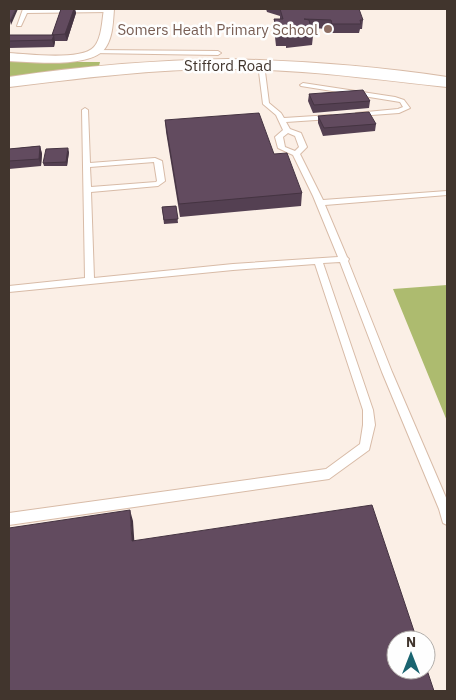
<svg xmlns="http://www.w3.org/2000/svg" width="456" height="700" font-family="'IBM Plex Sans',sans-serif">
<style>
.forest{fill:#adbb6f}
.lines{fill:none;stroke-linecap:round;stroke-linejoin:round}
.lane-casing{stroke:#d8bba7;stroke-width:2}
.street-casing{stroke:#d8bba7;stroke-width:2}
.secondary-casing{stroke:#d8bba7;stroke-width:2}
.lane{fill:#fff;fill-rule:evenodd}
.street{fill:#fff;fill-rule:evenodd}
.secondary{fill:#fff;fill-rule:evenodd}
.wall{fill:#544052}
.shaded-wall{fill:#453442}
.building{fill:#624b5f;stroke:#453442}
.education-dot{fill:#8d6e63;stroke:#fefefe;stroke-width:2}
.labels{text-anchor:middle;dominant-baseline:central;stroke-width:5;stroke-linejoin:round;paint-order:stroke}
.far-education-label{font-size:15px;fill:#785e54;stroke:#fefefe;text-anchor:end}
.far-street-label{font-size:15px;fill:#41352d;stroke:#fefefe}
</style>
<rect width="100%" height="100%" fill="#fbefe6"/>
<!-- forest -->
<path class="forest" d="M9,62H100L99,66L9,78Z
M447,285V421L393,289Z"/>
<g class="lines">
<defs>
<path id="lane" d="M23,9H111L112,10L109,12L27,13L21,26H17Z
M93,50L218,51L221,53L218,55L91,53L90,52Z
M261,62L264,64L269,103L281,113L284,118L331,115L334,117L331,119L286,122L290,129L301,133L307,147L300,154L323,200L447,191V195L325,205L347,257L349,259L348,261L392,372L447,500V525L443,523L439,509L382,372L340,262L323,263L373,410L375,425L369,450L329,479L9,525V513L326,469L360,444L363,425V410L315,264L233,270L9,292V286L85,278L82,110L85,108L88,110L90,163L155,158L162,161L165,181L158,186L91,192L94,278L233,264L338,257L313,196L293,155L278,148L275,137L283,130L276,115L263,104L258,64ZM288,133L295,136L299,147L295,151L285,147L283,137ZM154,162L157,181L156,182L91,187L90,167Z
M303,83L395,97L404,100L410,108L399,113L358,116L356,115V113L398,109L403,107L400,102L394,101L301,86L300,85Z"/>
<path id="street" d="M104,9H114C113,21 113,36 106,47C93,69 31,62 9,61V53C27,54 82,61 94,47C102,38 102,20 104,9Z"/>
<path id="secondary" d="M228,59C302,61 374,66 447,77V87C374,79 302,69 228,69C154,69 82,78 9,87V77C82,66 154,60 228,59Z"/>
</defs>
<!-- lane casing -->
<use href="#lane" class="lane-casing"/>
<!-- street casing -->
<use href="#street" class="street-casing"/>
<!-- secondary casing -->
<use href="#secondary" class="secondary-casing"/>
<!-- lane -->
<use href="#lane" class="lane"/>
<!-- street -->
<use href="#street" class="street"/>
<!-- secondary -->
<use href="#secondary" class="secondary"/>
</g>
<!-- wall -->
<path class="wall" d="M61,9H81V10H75L76,13L67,41H55L54,47L9,48V35H52Z
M266,9H336L363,20L362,29H360L359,33H331L329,29L311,28L313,36L312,45L286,48V46H276L274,28V19H280V16L267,12Z
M309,94L370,101L369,108L313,113L308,101Z
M318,116L376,124L375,131L323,136L318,123Z
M165,120L274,154L302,193L301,206L180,217L166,132Z
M40,146L42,154L41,166L9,169V149Z
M69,152L67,166H44L43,163Z
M176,206L178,223L164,224L162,207Z"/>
<!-- shaded-wall -->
<path class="shaded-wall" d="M16,9H18L11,25L10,21Z
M74,9H75L76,13L67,41L65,34Z
M54,35L55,42L54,47L52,40Z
M40,146L42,154L41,166L39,159Z
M68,148L69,152L67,166L66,162Z
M130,510L133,521L135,551L132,541Z"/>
<!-- building -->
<path class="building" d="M9,9H16L10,21H9Z
M61,9H74L65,34L52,35Z
M280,9H359L363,20H360L361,24H332L331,20L304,19L309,20L313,36L287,38L286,36L277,37L275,31L282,30L281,26H276L274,19H283Z
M9,35H54L52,40L9,41Z
M363,90L370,101L314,105L309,94Z
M369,112L376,124L324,128L318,116Z
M259,113L274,154L287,153L302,193L179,204L165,120Z
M40,146L39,159L9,161V149Z
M68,148L66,162L43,163L46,149Z
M176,206L178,219L164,220L162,207Z
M372,505L417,640H396V670H426V667L434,691H9V528L130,510L132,541Z"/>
<!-- markers -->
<circle class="education-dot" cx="328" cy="29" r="5"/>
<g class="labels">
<!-- far-education labels -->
<g class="far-education-label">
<text x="318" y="29">Somers Heath Primary School</text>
</g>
<!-- far-street labels -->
<g class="far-street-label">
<text x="228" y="65">Stifford Road</text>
</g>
</g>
<!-- border -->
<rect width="456" height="700" fill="none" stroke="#41352d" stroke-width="20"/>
<!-- north arrow -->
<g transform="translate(411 655)"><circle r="24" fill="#fefefe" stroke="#b2aeaa"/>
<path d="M0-4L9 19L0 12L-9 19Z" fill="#1a6470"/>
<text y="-8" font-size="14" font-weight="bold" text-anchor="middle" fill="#41352d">N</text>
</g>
</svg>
